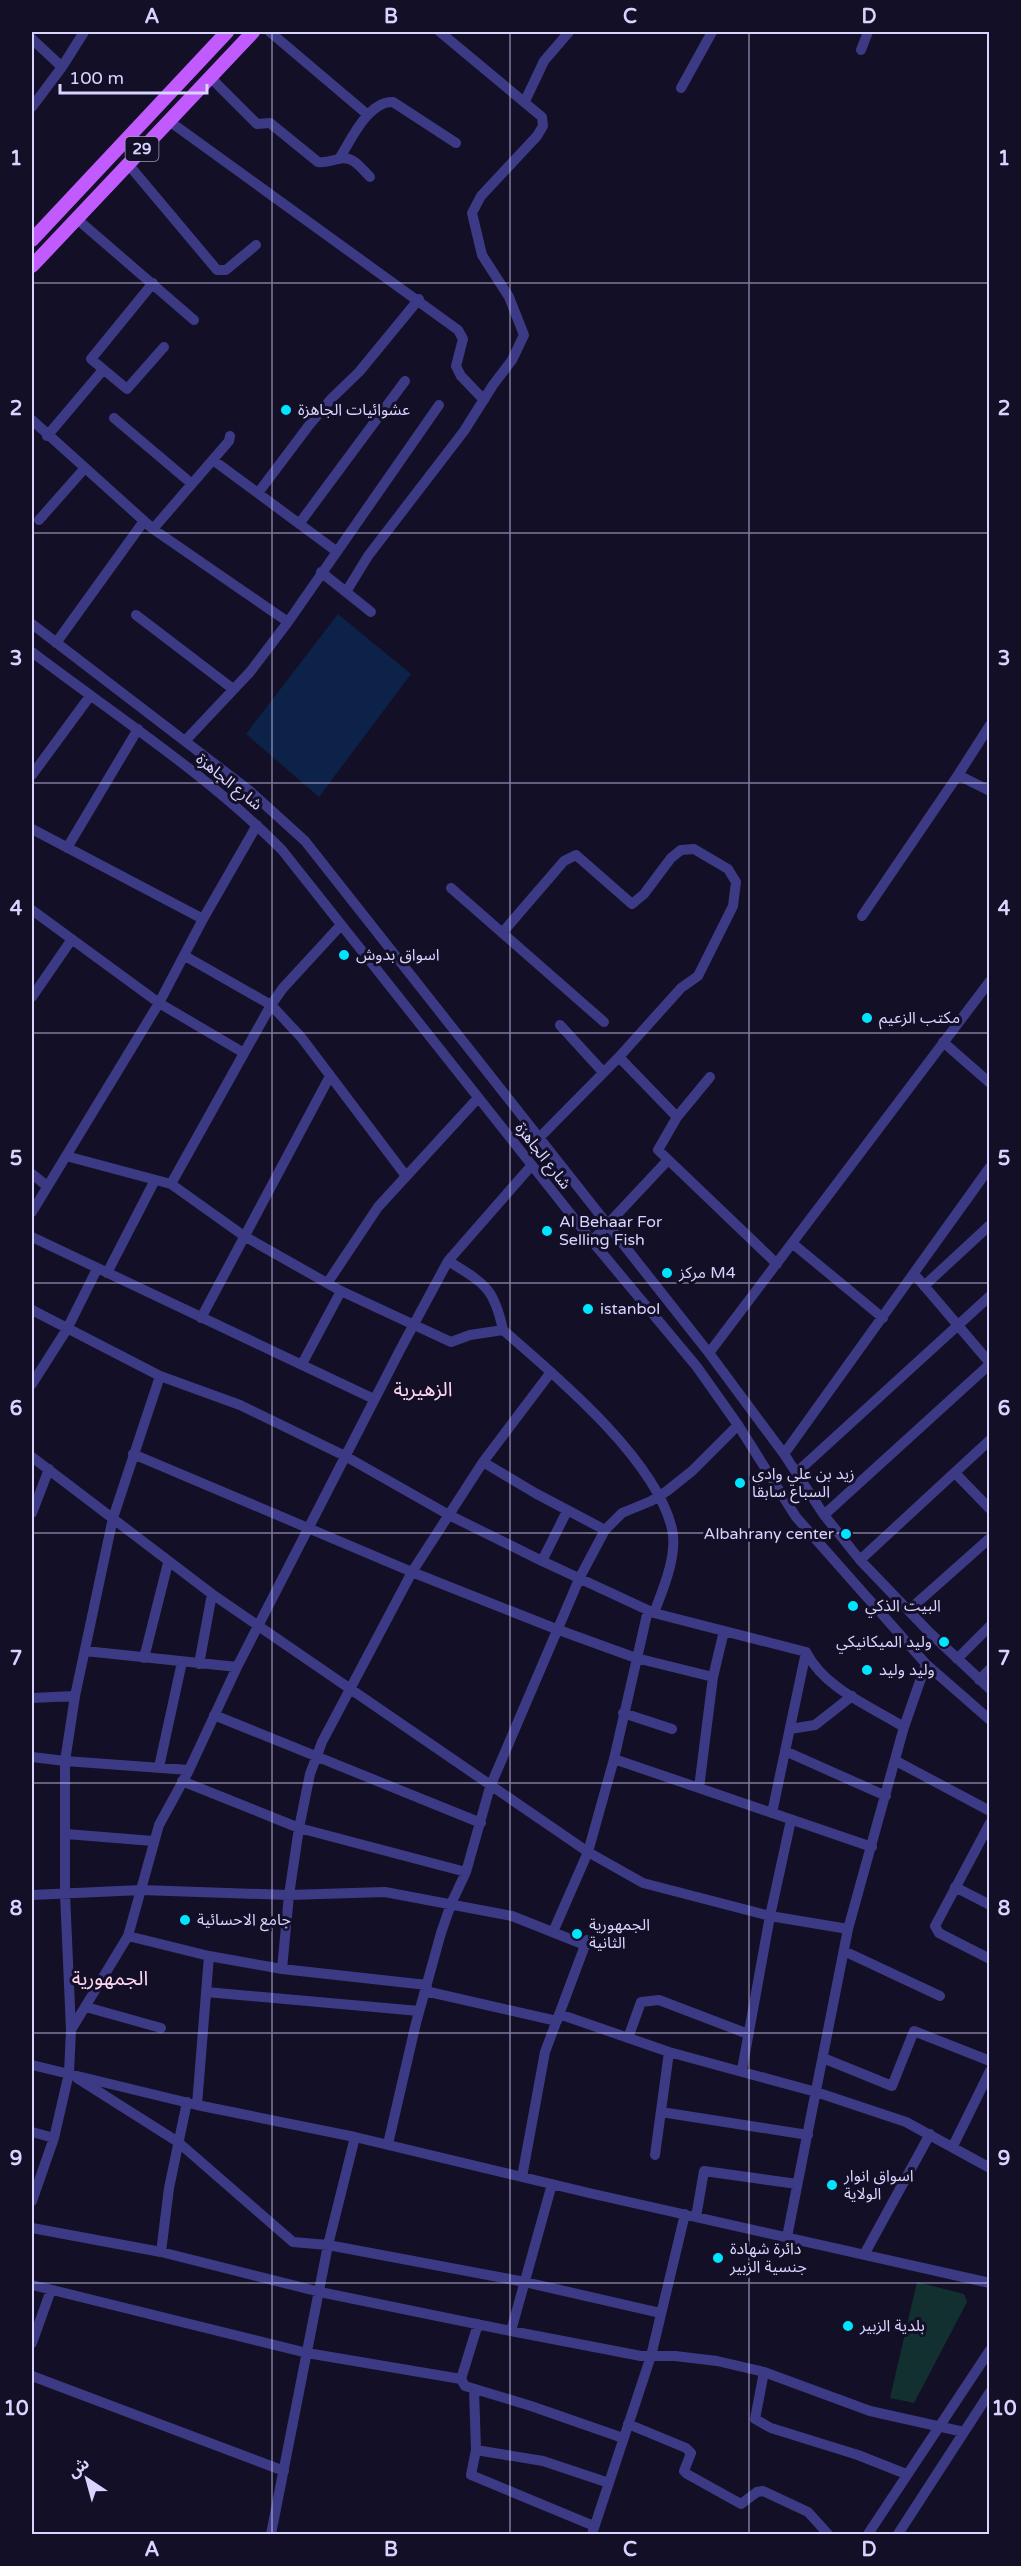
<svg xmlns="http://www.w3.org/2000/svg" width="1021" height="2566" font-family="'Varela Round','Noto Sans Arabic',sans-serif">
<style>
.green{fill:#12302f}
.water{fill:#0c2248}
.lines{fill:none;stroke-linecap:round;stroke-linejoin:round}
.minor{stroke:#3d3a85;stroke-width:10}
.major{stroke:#c25bff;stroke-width:14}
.grid{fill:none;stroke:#d9d4ff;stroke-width:1.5;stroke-opacity:0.55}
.poi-dot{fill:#00e5ff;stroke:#130f26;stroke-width:2}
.labels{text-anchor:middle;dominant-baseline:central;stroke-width:6;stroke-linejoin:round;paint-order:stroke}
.shield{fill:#130f26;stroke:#9e99be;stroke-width:1.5}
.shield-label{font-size:15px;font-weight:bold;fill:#d9d4ff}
.poi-label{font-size:16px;fill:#d9d4ff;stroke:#130f26;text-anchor:start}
.street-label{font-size:16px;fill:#d9d4ff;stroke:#130f26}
.quarter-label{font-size:20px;fill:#ffd6f0;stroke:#130f26}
.neatline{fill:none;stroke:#d9d4ff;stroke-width:2}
.grid-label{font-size:20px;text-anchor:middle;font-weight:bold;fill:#d9d4ff}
</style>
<rect width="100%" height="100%" fill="#130f26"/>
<path class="green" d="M 917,2282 L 964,2294 L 967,2302 L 914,2403 L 890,2398 Z"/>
<path class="water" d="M 338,614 L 411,674 L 319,797 L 246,734 Z"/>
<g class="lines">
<path class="minor" d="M 270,32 L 368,115
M 32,39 L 62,67
M 861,50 L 868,32
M 210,77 L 257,124 L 270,123 L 318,162 C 326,163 330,161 338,159 C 353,155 360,167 370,177
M 681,88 L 712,32
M 525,101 L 544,61 L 569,32
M 32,107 L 62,67 L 84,32
M 169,121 L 458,330 L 463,339 L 456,366 L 461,376 L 484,400
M 339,159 C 351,140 368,101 393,102 L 456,143
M 128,164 L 217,270 L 226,270 L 256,245
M 77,219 L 194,320
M 153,283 L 91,359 L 127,389 L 164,347
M 114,418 L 192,484
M 32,420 L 153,529 L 288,622
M 47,436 L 102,371
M 213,460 L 336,551
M 258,493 L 310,424 L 332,398 L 359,372 L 419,299
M 39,520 L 84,469
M 299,524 L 405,381
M 153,529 L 229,441 L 230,436
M 321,572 L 371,612
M 346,592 L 368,556 L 464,431 L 493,385 L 512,360 L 524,335 L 509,297 L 482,255 L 472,213 L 481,196 L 537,136 L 543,126 L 542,117 L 440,32
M 136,615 L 233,689
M 32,624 L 250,791 L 305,841 L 709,1353 L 784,1454 L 824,1515 L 860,1560 L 930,1633 L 990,1689
M 56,643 L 144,521
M 32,652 C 116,716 207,774 282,850 L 592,1241 L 697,1367 L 738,1425 L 796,1517 L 926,1664 L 990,1720
M 990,725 L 958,775 L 990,791
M 185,741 L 250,672 L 288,622 L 439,405
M 32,775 L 90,696
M 32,829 L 203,919
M 67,848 L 138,729
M 451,888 L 604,1022
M 32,910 L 159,1003 L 244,1053
M 862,916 L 958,775
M 502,933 L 564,861 L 576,855 L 632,904 L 644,894 L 671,858 L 681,850 L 694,849 L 728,869 L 736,882 L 733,906 L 698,976 L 681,988 L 619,1057 L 538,1139
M 185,956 L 271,1005 L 301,1037 L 406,1176
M 32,997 L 72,939
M 560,1025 L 603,1072
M 943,1042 L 990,1083
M 619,1057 L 677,1117
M 710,1077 L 677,1117 L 658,1150 L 777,1264
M 66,1156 L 171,1184 L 244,1236 L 341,1291 L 451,1342 L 470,1335 L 503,1330 C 556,1376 656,1459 672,1529 C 678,1555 663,1589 654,1613
M 32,1174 L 47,1186
M 171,1184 L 271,1005 L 283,988 L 341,925
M 32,1212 L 159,1003 L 203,919 L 257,825
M 32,1237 L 374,1399
M 592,1241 L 668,1160
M 792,1243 L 883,1318
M 448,1261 C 484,1283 494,1287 503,1330
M 107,1273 L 155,1180
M 915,1275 L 990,1363
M 328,1282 L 378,1207 L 478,1098
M 924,1286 L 990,1225
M 32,1310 L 160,1376 L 240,1405 L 345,1456 L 449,1515 L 542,1561 L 654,1613 L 806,1652 C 825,1689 870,1706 904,1727
M 201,1318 L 330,1076
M 709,1353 L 990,981
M 302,1364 L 341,1291
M 32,1384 L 67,1329 L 97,1269
M 133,1454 L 412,1572 L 556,1629 L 636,1658 L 713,1677
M 784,1454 L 990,1167
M 32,1457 L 212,1594 L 588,1852 L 643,1883 L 770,1916 L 848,1929
M 483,1462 L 535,1493 L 605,1530
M 796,1473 L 990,1296
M 955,1473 L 990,1509
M 32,1513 L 49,1469
M 824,1515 L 990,1364
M 860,1560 L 990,1440
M 542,1561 L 567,1511
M 909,1610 L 990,1538
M 85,1651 L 237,1667
M 144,1658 L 168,1563
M 957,1659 L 990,1626
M 199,1664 L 212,1594
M 979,1680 L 990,1669
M 32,1698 L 75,1696
M 623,1713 L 672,1729
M 214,1715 L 481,1823
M 790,1729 L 815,1725 L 852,1696
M 785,1751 L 886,1796
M 32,1757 L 65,1761 L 189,1770
M 614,1759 L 872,1847
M 896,1761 L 990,1811
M 159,1767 L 182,1662
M 182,1781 L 299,1828 L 466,1872
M 699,1788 L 713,1677 L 724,1631
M 772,1813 L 806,1652
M 990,1823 L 935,1926 L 939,1933 L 990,1959
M 66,1834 L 153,1841
M 955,1887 L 990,1905
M 32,1895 L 141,1890 L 289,1895 L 385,1892 L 512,1916 L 585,1945
M 553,1932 L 588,1852 L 614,1759 L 648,1610
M 128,1936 L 209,1956 L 282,1969 L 427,1985
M 844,1951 L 940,1996
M 282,1969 L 289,1895 L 299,1828 L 310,1774 L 322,1742 L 412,1572 L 483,1462 L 551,1372
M 425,1991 L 557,2021
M 206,1992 L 419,2011
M 86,2007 L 161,2028
M 559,2014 L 669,2052 L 816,2092 L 906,2122 L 990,2168
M 71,2030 L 128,1936 L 159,1825 L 189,1770 L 237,1667 L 400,1350 L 448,1261 L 532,1165
M 628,2038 L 641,2002 L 659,2000 L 748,2034
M 823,2058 L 892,2086 L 914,2031 L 990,2061
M 32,2065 L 197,2105 L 355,2137 L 589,2193 L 990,2283
M 742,2070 L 770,1916 L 791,1820
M 77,2078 L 178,2142 L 293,2242 L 328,2245 L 525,2282 L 661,2313
M 197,2105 L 209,1956
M 661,2112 L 808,2135
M 32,2132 L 54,2138
M 388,2144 L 416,2023 L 441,1933 L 451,1904 L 466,1872 L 490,1787 L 580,1577 L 605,1530 L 622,1513 L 651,1501 L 667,1491 L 692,1471 L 738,1425
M 953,2146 L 990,2071
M 655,2155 L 669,2052
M 522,2177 L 545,2052 L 587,1940
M 32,2201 L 54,2138 L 69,2073 L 71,2030 L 65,1894 L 65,1761 L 75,1696 L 113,1518 L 160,1376
M 696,2217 L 704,2171 L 797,2184
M 32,2228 L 161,2252 L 320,2292 L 511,2331 L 641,2356 L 675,2356 L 717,2361 L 764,2372 L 870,2411 L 964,2432
M 787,2237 L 848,1929 L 904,1727 L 926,1664
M 161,2252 L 169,2188 L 187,2102
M 865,2253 L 930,2134
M 32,2285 L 307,2353 L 461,2379 L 465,2386 L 531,2406 L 623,2438
M 511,2331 L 552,2184
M 32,2343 L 51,2290
M 764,2372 L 755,2419 L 771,2428 L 858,2455 L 906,2474
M 32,2376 L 284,2471
M 461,2379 L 478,2324
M 474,2389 L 476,2450 L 471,2475 L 594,2526
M 628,2424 L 686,2448 L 691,2453 L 684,2471 L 687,2474 L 741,2504 L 757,2492 L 763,2491 L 808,2512 L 828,2534
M 476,2450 L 543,2461 L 609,2483
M 271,2534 L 328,2245 L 355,2137
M 592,2534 L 651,2356 L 685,2214
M 868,2534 L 990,2350
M 898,2534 L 990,2392"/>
<path class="major" d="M 32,240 L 227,32
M 32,266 L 253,32"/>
</g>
<path class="grid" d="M 272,32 L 272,2534M 510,32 L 510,2534M 749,32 L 749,2534M 32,283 L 990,283M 32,533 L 990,533M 32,783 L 990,783M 32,1033 L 990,1033M 32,1283 L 990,1283M 32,1533 L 990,1533M 32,1783 L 990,1783M 32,2033 L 990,2033M 32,2283 L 990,2283"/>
<g class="poi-dot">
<circle cx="286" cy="410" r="6"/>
<circle cx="344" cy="955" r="6"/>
<circle cx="867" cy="1018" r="6"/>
<circle cx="547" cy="1231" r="6"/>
<circle cx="667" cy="1273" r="6"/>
<circle cx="588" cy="1309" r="6"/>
<circle cx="740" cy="1483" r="6"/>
<circle cx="846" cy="1534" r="6"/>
<circle cx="853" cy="1606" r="6"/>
<circle cx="944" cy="1642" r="6"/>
<circle cx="867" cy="1670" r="6"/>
<circle cx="185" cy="1920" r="6"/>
<circle cx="577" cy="1934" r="6"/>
<circle cx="832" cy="2185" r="6"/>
<circle cx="718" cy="2258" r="6"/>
<circle cx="848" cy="2326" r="6"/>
</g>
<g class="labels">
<rect class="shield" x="125.5" y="137" width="33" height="24" rx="4.5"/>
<g class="shield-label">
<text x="142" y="149">29</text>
</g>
<g class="poi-label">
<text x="298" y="410">عشوائيات الجاهزة</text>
<text x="356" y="955">اسواق بدوش</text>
<text x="879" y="1018">مكتب الزعيم</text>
<text x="559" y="1222">Al Behaar For<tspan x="559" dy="18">Selling Fish</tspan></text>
<text x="679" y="1273">مركز M4</text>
<text x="600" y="1309">istanbol</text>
<text x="752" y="1474">زيد بن علي وادي<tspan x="752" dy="18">السباع سابقا</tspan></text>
<text x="834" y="1534" text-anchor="end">Albahrany center</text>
<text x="865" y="1606">البيت الذكي</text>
<text x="932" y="1642" text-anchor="end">وليد الميكانيكي</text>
<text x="879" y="1670">وليد وليد</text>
<text x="197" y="1920">جامع الاحسائية</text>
<text x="589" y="1925">الجمهورية<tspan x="589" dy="18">الثانية</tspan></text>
<text x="844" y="2176">اسواق انوار<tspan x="844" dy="18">الولاية</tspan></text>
<text x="730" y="2249">دائرة شهادة<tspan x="730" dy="18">جنسية الزبير</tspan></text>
<text x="860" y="2326">بلدية الزبير</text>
</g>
<g class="street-label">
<text transform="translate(229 782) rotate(39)">شارع الجاهزة</text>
<text transform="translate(543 1156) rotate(52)">شارع الجاهزة</text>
</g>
<g class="quarter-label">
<text x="423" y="1390">الزهيرية</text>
<text x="110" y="1979">الجمهورية</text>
</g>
</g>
<rect width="1021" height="2566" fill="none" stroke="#130f26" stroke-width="66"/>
<g transform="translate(87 2479) rotate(324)" stroke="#130f26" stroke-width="4.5" paint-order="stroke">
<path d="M0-4.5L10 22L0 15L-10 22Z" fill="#d9d4ff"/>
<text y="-9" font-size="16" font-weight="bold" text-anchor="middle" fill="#d9d4ff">ش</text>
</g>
<path d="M60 84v9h147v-9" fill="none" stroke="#d9d4ff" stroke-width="3"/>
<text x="69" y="84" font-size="18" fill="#d9d4ff" stroke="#130f26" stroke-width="4.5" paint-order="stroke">100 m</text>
<rect x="33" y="33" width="955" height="2500" class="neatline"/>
<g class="grid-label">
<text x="152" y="23">A</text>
<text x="391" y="23">B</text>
<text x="630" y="23">C</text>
<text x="869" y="23">D</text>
<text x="16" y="165">1</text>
<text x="1004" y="165">1</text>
<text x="16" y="415">2</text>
<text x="1004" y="415">2</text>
<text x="16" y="665">3</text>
<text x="1004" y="665">3</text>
<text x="16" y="915">4</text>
<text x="1004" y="915">4</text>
<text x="16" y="1165">5</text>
<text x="1004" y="1165">5</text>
<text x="16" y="1415">6</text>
<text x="1004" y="1415">6</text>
<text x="16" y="1665">7</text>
<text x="1004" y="1665">7</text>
<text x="16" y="1915">8</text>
<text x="1004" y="1915">8</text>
<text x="16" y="2165">9</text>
<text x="1004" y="2165">9</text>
<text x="16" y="2415">10</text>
<text x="1004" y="2415">10</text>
<text x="152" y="2556">A</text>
<text x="391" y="2556">B</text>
<text x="630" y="2556">C</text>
<text x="869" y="2556">D</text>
</g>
</svg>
